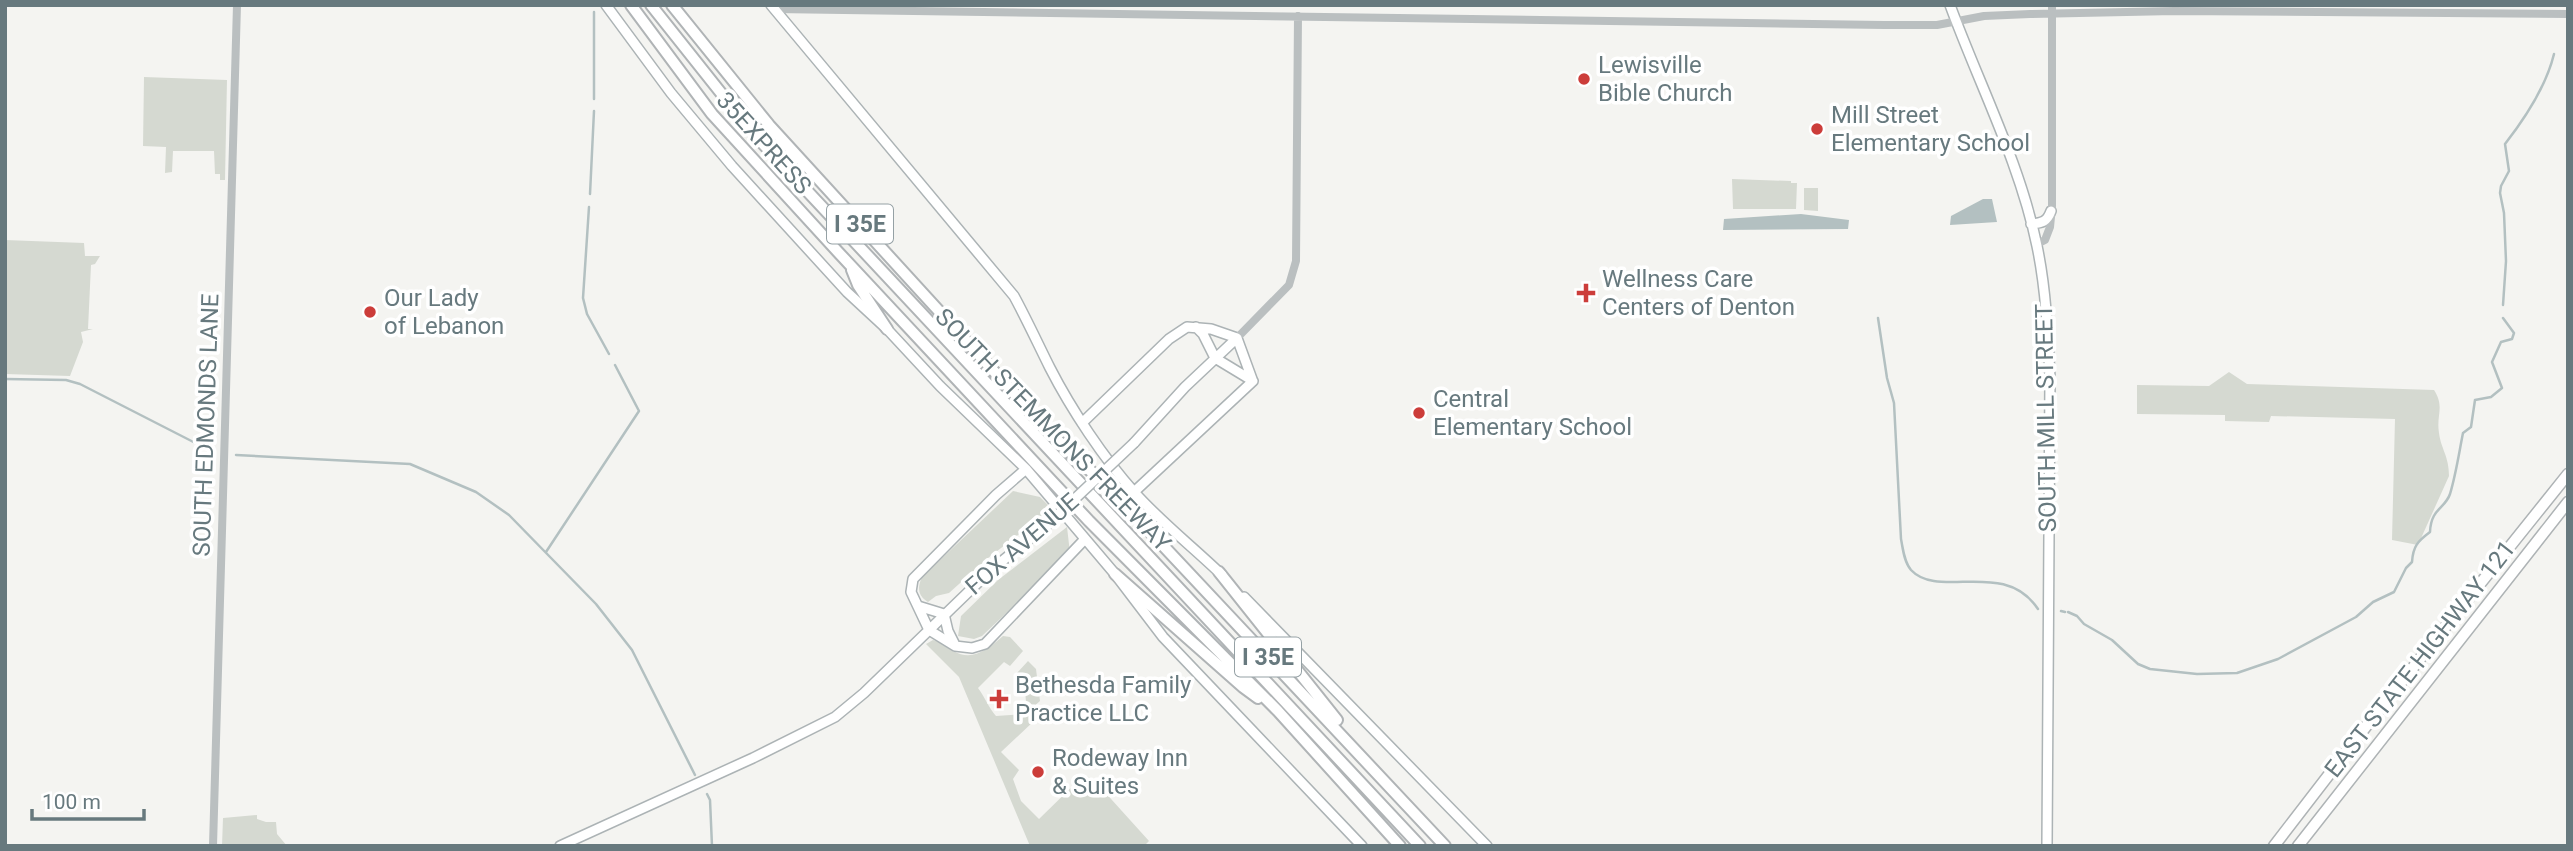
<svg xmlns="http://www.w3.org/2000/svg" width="2573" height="851" font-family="Roboto,sans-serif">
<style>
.green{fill:#d5d9d1}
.water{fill:#b3c0c1}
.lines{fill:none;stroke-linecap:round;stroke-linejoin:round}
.stream{stroke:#b3c0c1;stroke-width:2.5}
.secondary-casing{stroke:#acb3b5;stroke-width:12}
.primary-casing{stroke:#aeb3b5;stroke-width:13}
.motorway-casing{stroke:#b0b4b6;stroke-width:14}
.tertiary{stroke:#babfc0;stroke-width:8}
.secondary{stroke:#fff;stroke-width:9}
.primary{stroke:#fff;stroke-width:10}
.motorway{stroke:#fff;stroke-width:10}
.secondary-bridge-casing{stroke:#acb3b5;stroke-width:12;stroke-linecap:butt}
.secondary-bridge{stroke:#fff;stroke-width:9}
.poi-dot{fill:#cc3d3a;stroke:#fff;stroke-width:2.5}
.labels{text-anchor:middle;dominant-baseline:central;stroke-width:7;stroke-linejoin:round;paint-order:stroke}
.shield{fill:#fff;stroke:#95a1a5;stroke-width:2}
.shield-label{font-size:23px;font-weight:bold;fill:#67797e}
.poi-label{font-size:24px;fill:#67797e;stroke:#fff;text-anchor:start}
.street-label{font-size:24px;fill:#67797e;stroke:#fff}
</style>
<rect width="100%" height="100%" fill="#f4f4f1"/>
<path class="green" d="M 144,77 L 227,80 L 225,180 L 220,180 L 220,174 L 215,174 L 214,151 L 173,151 L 172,172 L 165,173 L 166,147 L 143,146 Z
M 1732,179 L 1791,181 L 1791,183 L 1797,183 L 1796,209 L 1733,209 Z
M 1804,188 L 1818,188 L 1818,211 L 1804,210 Z
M 5,240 L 84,243 L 85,256 L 100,256 L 95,264 L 91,265 L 88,329 L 93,329 L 81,332 L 83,342 L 70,376 L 5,374 Z
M 2229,372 L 2247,384 L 2434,390 C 2445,407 2436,415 2439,433 C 2441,449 2449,456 2449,476 L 2418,545 L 2392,540 L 2395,419 L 2271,416 L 2269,422 L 2225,421 L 2225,415 L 2137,414 L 2137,385 L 2209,386 Z
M 1013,491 L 1040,497 L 1052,509 L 988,558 L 949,593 L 936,596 L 928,602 C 918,596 917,588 922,577 Z
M 1067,527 L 1070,553 L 982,636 L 974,639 L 958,636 L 961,616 L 998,580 Z
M 1003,636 L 1010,637 L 1023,651 L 1010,666 L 1004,662 L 978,688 C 985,697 988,707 996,716 L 1027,714 L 1025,690 L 1017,673 L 1028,661 L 1036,669 L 1040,701 L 1032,708 L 1039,715 L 1039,722 L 1034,721 L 1001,752 L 1019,770 L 1013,779 L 1021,801 L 1039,819 L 1084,775 L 1093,779 L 1149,841 L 1144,846 L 1030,846 L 959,677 L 926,644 L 933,640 C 942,642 945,647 953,651 C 973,662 988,649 1003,636 Z
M 257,815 L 257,819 L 266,822 L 276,822 L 277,834 L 287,846 L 222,846 L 223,818 Z"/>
<path class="water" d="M 1983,199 L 1992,199 L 1997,222 L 1950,225 L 1951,216 Z
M 1801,214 L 1849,220 L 1848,229 L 1723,230 L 1724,219 Z"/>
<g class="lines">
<path class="stream" d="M 594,12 L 594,99
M 590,194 L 594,111
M 589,207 L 583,298 L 587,314 L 609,354
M 2503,305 L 2506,261 L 2504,213 L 2500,193 L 2501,186 L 2509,171 L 2505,144 C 2526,117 2546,87 2554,54
M 1878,318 L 1887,378 L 1894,403 L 1901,539 C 1903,549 1904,562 1911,570 C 1939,600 2004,558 2038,609
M 5,379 L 66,380 L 80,384 L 211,451
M 236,455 L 410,464 L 476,492 L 509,515 L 596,604 L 632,650 L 695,775
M 546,552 L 639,411 L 615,365
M 2061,611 L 2065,612
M 2068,612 L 2077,616 L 2084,624 L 2112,640 L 2138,664 L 2150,669 L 2197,674 L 2237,673 L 2278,659 L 2356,617 L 2373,602 L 2394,592 L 2406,568 L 2412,562 C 2413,546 2418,541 2430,532 C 2431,508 2445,509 2450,494 C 2456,474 2459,453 2463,433 L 2471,427 L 2475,400 L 2491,397 L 2502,388 L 2492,362 L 2501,342 L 2512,339 L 2514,333 L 2503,318
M 707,794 L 710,800 L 712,846"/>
<g class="secondary-casing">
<path id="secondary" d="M 606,5 L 671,93 L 732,166 L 847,292 L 887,329 L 940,386 L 1026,469 L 1115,574 L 1163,637 L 1362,846
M 771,5 L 1014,296 C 1027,320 1038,344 1050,368 C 1071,409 1104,459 1135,493 C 1162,523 1193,547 1222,575
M 1950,5 C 1979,84 2020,163 2037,246 C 2046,289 2048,334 2050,378 L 2047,846
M 2031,224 C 2042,223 2047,222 2051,211
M 1196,327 L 1203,334 L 1215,358 L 1253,381
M 1237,338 L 1252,379
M 1082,423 L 1169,339 L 1187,327 L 1211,329 L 1237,338
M 1134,443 L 1185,387 L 1237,338
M 1026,469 L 996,495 L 913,579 L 911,592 L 929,630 L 955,646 L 972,648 L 985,644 L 1085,539
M 1134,492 L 1253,381
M 1244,597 L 1487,846
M 918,606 L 944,614
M 944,614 L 948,631 L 955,645
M 560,846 L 753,758 L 835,717 L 864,693 L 991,570 L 1047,525"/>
</g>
<g class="primary-casing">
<path id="primary" d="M 2274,846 L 2371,720 L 2568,474
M 2298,846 L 2568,502"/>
</g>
<g class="motorway-casing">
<path id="motorway" d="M 631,5 L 712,114 L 838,252 L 1089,521 L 1278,711 L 1400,846
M 651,5 L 752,132 L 1420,846
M 672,5 L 769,125 L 1054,437 L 1109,488 L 1445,846
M 852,270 L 858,285 L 887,329
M 1219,572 L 1337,720
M 1115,574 L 1243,687 L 1258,698"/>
</g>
<path class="tertiary" d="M 774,9 L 1884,25 L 1937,25 L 1984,16 L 2030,14 L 2174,11 L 2568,14
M 2037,244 L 2045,240 L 2050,227 L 2052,206 L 2052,5
M 1237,338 L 1289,285 L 1296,261 L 1298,16
M 213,846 L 237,5"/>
<use href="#secondary" class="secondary"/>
<use href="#primary" class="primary"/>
<use href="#motorway" class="motorway"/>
<g class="secondary-bridge-casing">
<path id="secondary-bridge" d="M 1047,525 L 1134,443"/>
</g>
<use href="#secondary-bridge" class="secondary-bridge"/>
</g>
<g class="poi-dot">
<circle cx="1584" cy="79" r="7"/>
<circle cx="1817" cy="129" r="7"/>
<path d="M1582.5 282.5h7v7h7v7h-7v7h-7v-7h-7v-7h7z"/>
<circle cx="370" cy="312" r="7"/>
<circle cx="1419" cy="413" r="7"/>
<path d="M995.5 688.5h7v7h7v7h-7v7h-7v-7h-7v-7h7z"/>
<circle cx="1038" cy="772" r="7"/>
</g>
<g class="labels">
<g class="shield">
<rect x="827" y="204.5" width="66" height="39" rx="5"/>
<rect x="1235" y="637.5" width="66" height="39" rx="5"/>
</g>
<g class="shield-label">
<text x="860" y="224">I 35E</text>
<text x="1268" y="657">I 35E</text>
</g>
<g class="poi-label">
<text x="1598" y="65">Lewisville<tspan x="1598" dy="28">Bible Church</tspan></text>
<text x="1831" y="115">Mill Street<tspan x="1831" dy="28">Elementary School</tspan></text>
<text x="1602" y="279">Wellness Care<tspan x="1602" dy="28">Centers of Denton</tspan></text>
<text x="384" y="298">Our Lady<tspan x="384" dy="28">of Lebanon</tspan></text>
<text x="1433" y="399">Central<tspan x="1433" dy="28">Elementary School</tspan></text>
<text x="1015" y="685">Bethesda Family<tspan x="1015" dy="28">Practice LLC</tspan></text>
<text x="1052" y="758">Rodeway Inn<tspan x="1052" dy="28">&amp; Suites</tspan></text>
</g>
<g class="street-label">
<text transform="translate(764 143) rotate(48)">35EXPRESS</text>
<text transform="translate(2046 418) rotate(-91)">SOUTH MILL STREET</text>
<text transform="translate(206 425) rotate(-88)">SOUTH EDMONDS LANE</text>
<text transform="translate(1053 430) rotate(46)">SOUTH STEMMONS FREEWAY</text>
<text transform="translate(1022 544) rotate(-41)">FOX AVENUE</text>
<text transform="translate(2420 659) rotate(-52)">EAST STATE HIGHWAY 121</text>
</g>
</g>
<rect width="2573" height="851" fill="none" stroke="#67797e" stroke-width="14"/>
<path d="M32 809v10h112v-10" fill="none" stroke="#67797e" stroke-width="3.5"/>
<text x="42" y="809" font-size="21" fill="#67797e" stroke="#ffffff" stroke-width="5" paint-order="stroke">100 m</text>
</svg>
